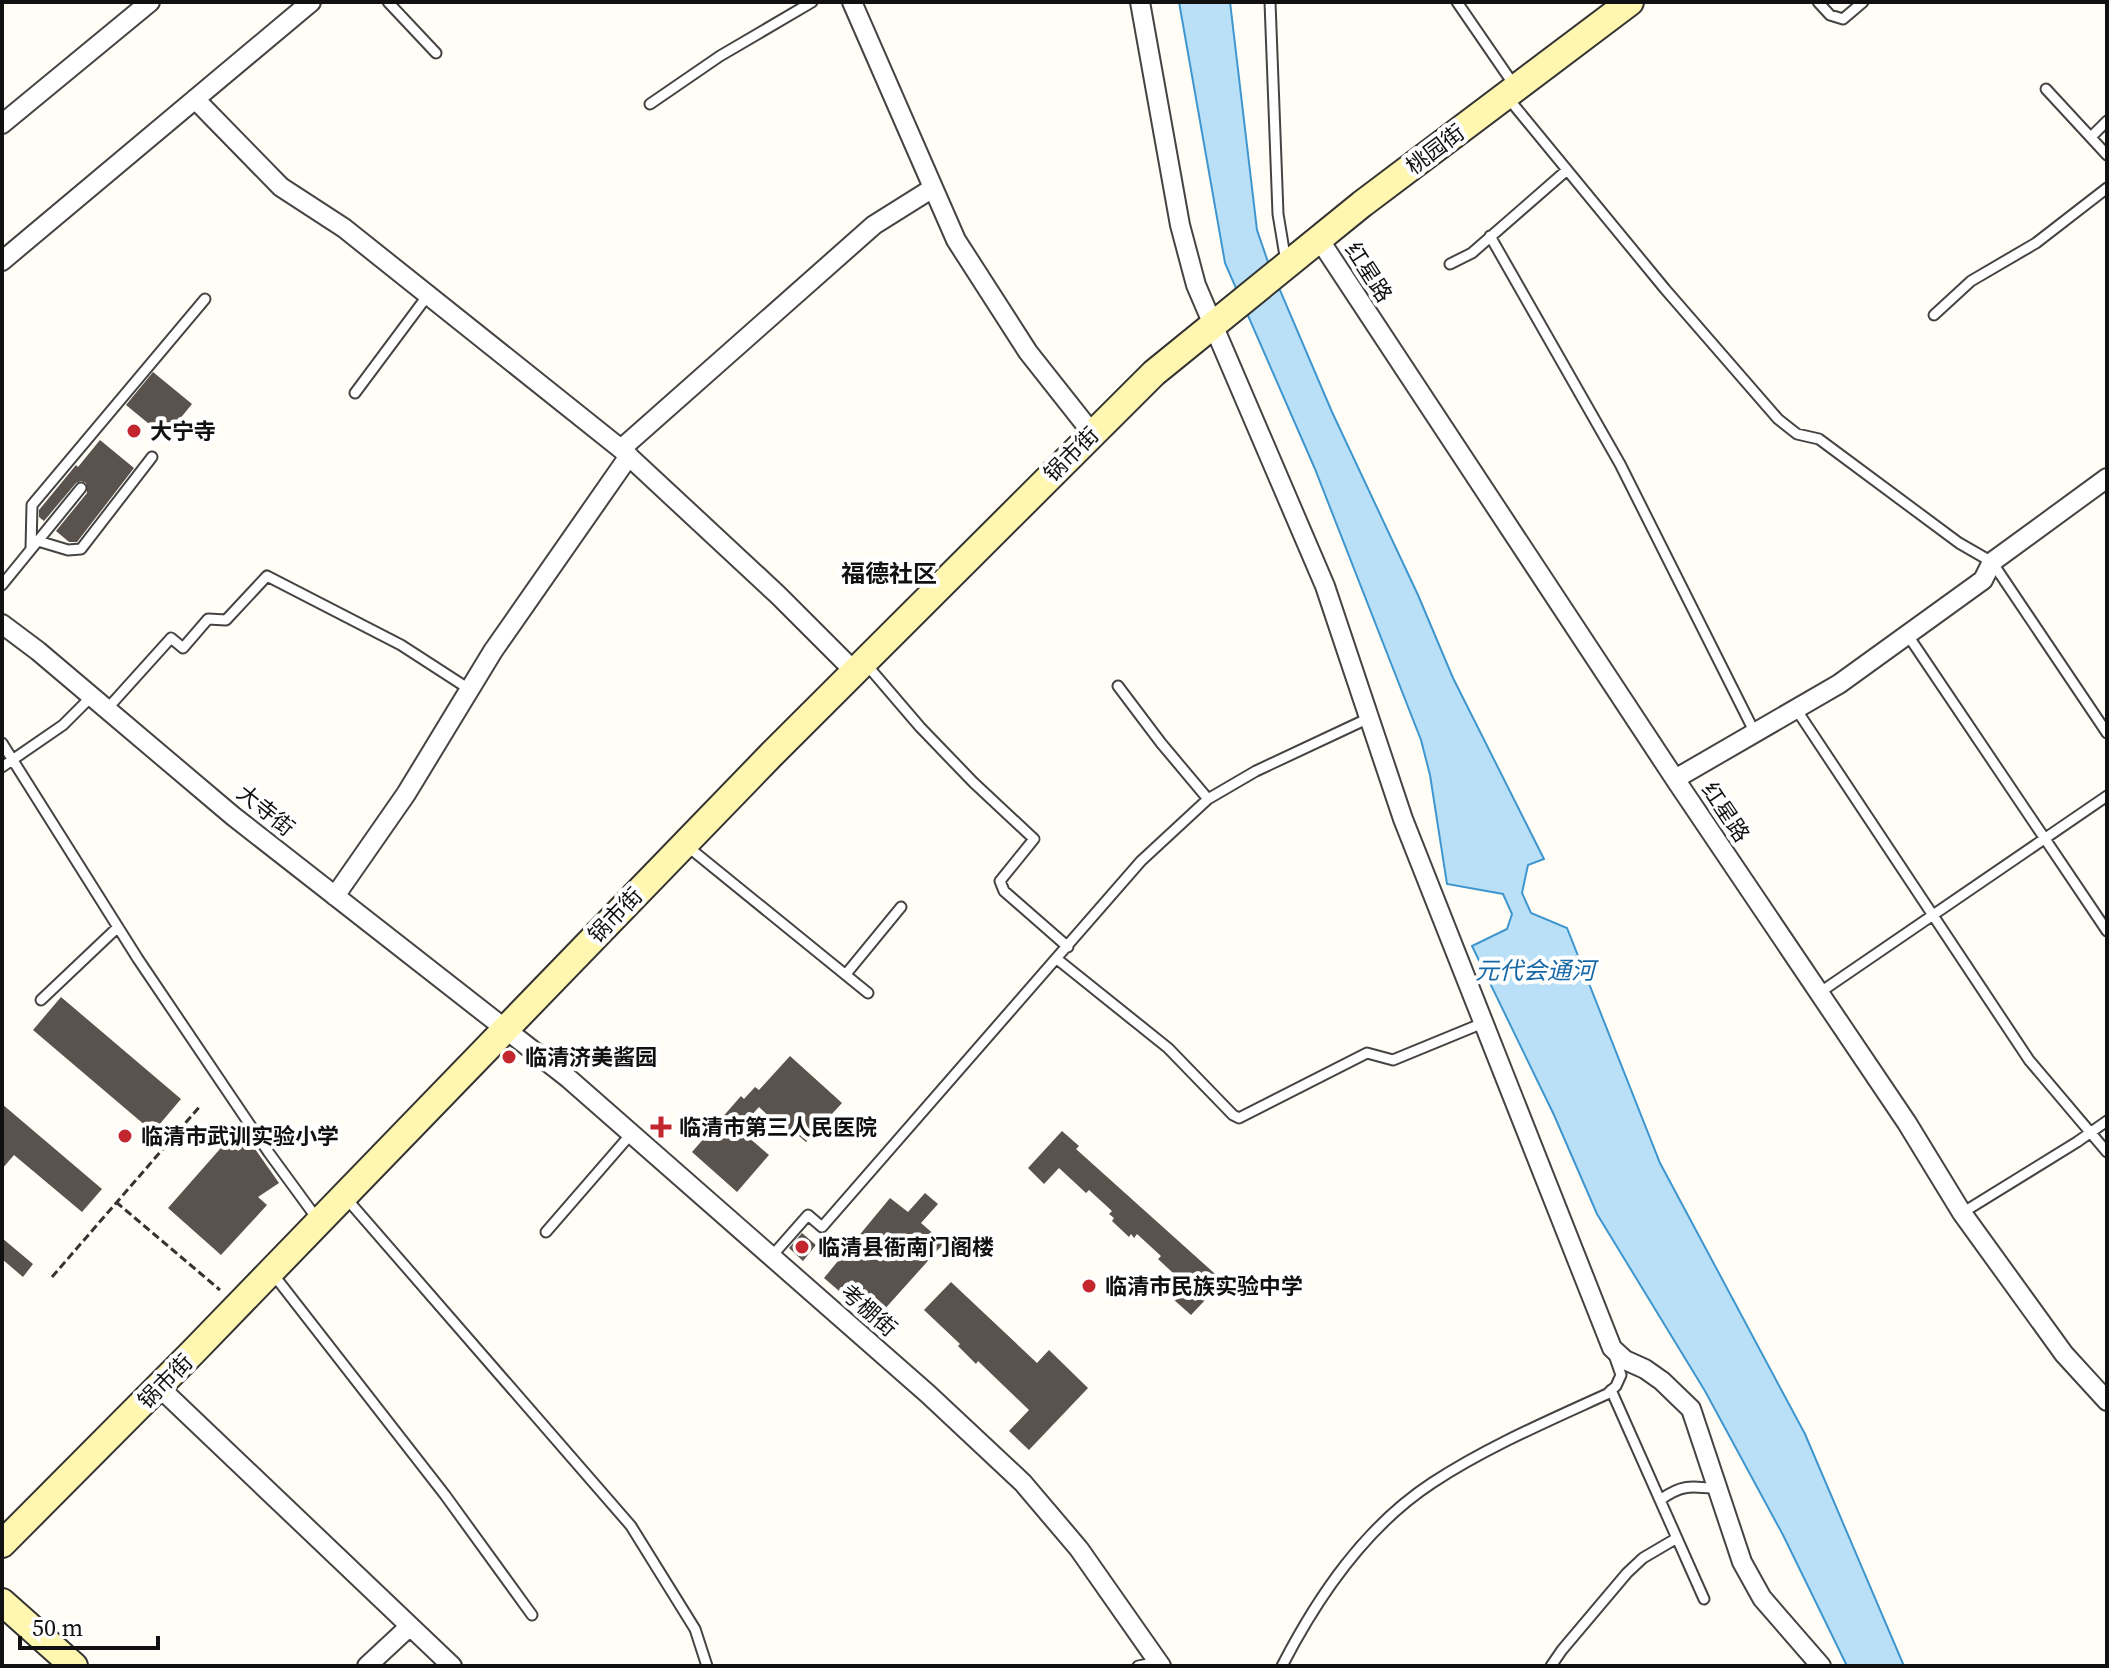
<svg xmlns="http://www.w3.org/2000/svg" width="2109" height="1668" font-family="'Source Serif 4','Noto Sans SC',serif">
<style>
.water{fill:#b9e0f7;stroke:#3f96cf;stroke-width:2}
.building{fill:#5a524d}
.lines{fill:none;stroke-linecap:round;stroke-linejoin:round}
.lane-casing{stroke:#444;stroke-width:13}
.street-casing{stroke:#444;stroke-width:22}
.secondary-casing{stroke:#333;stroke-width:30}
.path{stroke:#333;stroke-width:3;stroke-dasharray:8 4;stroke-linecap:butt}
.lane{stroke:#fff;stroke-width:9}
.street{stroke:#fff;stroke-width:18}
.secondary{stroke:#fff6b0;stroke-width:26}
.poi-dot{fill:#c4262e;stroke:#fff;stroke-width:3}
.labels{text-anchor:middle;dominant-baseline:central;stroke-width:8;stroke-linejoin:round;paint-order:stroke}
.street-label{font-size:22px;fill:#111;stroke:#fff}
.poi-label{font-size:22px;font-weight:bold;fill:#111;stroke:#fff;text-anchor:start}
.neighbourhood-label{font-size:24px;font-weight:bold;fill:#111;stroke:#fff}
.water-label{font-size:24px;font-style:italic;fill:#1768a6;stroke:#fff}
</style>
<rect width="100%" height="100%" fill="#fffdf5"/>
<path class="water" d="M 1179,2 L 1230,2 L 1257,230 L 1268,262 L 1332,412 L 1418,595 L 1453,678 L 1544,859 L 1528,865 L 1522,893 L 1531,913 L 1567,928 L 1660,1163 L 1805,1434 L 1904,1666 L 1847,1666 L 1783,1535 L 1705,1391 L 1597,1214 L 1554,1115 L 1472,946 L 1507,929 L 1512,914 L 1503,894 L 1447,884 L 1430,775 L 1421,740 L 1315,469 L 1225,263 Z"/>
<path class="building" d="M 153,372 L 192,404 L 165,437 L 126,405 Z
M 100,440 L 134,468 L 77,542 L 69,542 L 56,531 L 87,493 L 86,483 L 81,481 L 76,483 L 44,521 L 39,517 L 39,510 L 76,465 L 78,467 Z
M 61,997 L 181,1099 L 153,1132 L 33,1030 Z
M 790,1056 L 842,1103 L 806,1142 L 792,1130 L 788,1134 L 759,1107 L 739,1129 L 769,1155 L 737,1192 L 692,1152 L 741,1096 L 744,1099 L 755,1087 L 759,1090 Z
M 2,1104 L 102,1189 L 82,1212 L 14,1155 L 2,1169 Z
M 239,1126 L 279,1183 L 258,1197 L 267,1205 L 221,1255 L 168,1208 L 227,1141 L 224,1136 Z
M 1062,1131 L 1079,1146 L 1076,1149 L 1223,1281 L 1191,1315 L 1173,1299 L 1186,1285 L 1158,1259 L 1161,1256 L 1137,1234 L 1134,1238 L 1131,1234 L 1129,1237 L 1112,1221 L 1114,1218 L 1109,1214 L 1112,1211 L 1089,1190 L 1086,1193 L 1059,1168 L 1044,1184 L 1028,1168 Z
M 925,1193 L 938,1204 L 921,1223 L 944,1243 L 874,1321 L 824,1278 L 890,1198 L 908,1212 Z
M 802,1233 L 816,1245 L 803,1261 L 789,1248 Z
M 2,1238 L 33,1264 L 23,1277 L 2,1259 Z
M 951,1282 L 1037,1363 L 1049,1350 L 1088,1388 L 1029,1450 L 1009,1431 L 1029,1410 L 978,1361 L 976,1364 L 958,1346 L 960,1344 L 924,1310 Z"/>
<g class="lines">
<g class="lane-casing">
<path id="lane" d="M 388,2 L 436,53
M 1270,2 L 1278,214 L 1286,262
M 1457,2 L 1514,85
M 1818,2 L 1830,15 L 1843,19 L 1863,2
M 2046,89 L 2107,155
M 1508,98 L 1665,289 L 1778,419 L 1797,434 L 1819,439 L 1959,543 L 1992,562 L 2107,733
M 650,104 L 720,56 L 812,2
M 2091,137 L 2107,121
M 1490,236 L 1620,464 L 1755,733
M 1450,264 L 1472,253 L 1567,170
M 1934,315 L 1971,281 L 2036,243 L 2107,188
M 355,393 L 428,295
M 38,541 L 68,550 L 81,549 L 152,457
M 31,549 L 32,505 L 205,299
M 2,585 L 81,488
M 1907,634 L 2107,931
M 866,664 L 920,727 L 973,782 L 1034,839 L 1000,881 L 1004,891 L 1068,947
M 1118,686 L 1161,743 L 1208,799
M 107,709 L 171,638 L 183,648 L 208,619 L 226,620 L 267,576 L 401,645 L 469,689
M 1796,709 L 2029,1060 L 2107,1152
M 2,743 L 138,959 L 269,1153 L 318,1220
M 2,767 L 63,725 L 92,696
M 687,846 L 868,993
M 1057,959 L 1168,1048 L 1233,1115 L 1239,1118 L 1367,1053 L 1393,1060 L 1483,1023
M 846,974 L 901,907
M 1819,993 L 2107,796
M 41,1000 L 118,927
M 346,1198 L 631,1526 L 695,1629 L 707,1666
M 1962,1213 L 2077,1142 L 2107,1121
M 546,1232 L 631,1134
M 771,1257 L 808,1215 L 822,1227 L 1141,861 L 1208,799 L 1256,771 L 1369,718
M 273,1274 L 445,1495 L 532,1615
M 1611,1390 L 1704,1599
M 1660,1500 C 1682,1484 1692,1486 1717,1489
M 1138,1666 L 1158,1662
M 1282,1666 C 1318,1596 1365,1527 1432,1483 C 1487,1447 1548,1421 1607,1394 L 1616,1386 L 1621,1375 L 1614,1355
M 1551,1666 L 1562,1650 L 1627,1573 L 1643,1558 L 1677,1538"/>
</g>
<g class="street-casing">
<path id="street" d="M 852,2 L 956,240 L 1028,352 L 1092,433
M 1140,2 L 1180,225 L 1196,285 L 1325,586 L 1403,819 L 1612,1348 L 1625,1360 L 1645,1369 L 1662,1381 L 1691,1409 L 1742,1562 L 1762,1598 L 1821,1666
M 195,99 L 281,187 L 344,228 L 621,449 L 778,595 L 854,671
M 2,124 L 150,2
M 1319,239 L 1675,779 L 1907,1123 L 1962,1213 L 2064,1354 L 2107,1401
M 2,261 L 311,2
M 621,449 L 874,225 L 933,188
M 2,624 L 38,651 L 233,816 L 568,1078 L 928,1394 L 1023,1483 L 1079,1549 L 1161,1666
M 1675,779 L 1839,684 L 1983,580 L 1992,562 L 2107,478
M 335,896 L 406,794 L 493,651 L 629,456
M 159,1387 L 452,1666
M 367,1666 L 410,1626"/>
</g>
<g class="secondary-casing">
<path id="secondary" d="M 2,1544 L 193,1352 L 771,755 L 1154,373 L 1362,204 L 1630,2
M 2,1602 L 74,1666"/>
</g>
<path class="path" d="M 116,1202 L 220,1290
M 52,1277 L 201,1105"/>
<use href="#lane" class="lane"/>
<use href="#street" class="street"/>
<use href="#secondary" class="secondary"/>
</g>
<g class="poi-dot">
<circle cx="134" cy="431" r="8"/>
<circle cx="509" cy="1057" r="8"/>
<path d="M657 1115h8v8h8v8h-8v8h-8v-8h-8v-8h8z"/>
<circle cx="125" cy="1136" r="8"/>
<circle cx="802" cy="1247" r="8"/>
<circle cx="1089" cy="1286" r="8"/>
</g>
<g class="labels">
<g class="street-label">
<text transform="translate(1435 149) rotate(-37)">桃园街</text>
<text transform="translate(1369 272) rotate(57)">红星路</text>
<text transform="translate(1071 454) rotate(-45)">锅市街</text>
<text transform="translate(266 810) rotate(39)">大寺街</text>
<text transform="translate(1726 812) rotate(56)">红星路</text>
<text transform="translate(615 915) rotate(-46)">锅市街</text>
<text transform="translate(869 1310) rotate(41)">考棚街</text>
<text transform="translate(165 1381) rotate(-45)">锅市街</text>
</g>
<g class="poi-label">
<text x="150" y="431">大宁寺</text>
<text x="525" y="1057">临清济美酱园</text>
<text x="679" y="1127">临清市第三人民医院</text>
<text x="141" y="1136">临清市武训实验小学</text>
<text x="818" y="1247">临清县衙南门阁楼</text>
<text x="1105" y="1286">临清市民族实验中学</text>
</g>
<g class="neighbourhood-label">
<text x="889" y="573">福德社区</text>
</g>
<g class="water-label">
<text x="1535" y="970">元代会通河</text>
</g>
</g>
<rect width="2109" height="1668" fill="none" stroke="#111111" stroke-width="8"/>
<path d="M20 1636v12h138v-12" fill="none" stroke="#111111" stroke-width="4"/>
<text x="32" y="1636" font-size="24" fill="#111111" stroke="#ffffff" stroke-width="6" paint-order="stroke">50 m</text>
</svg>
